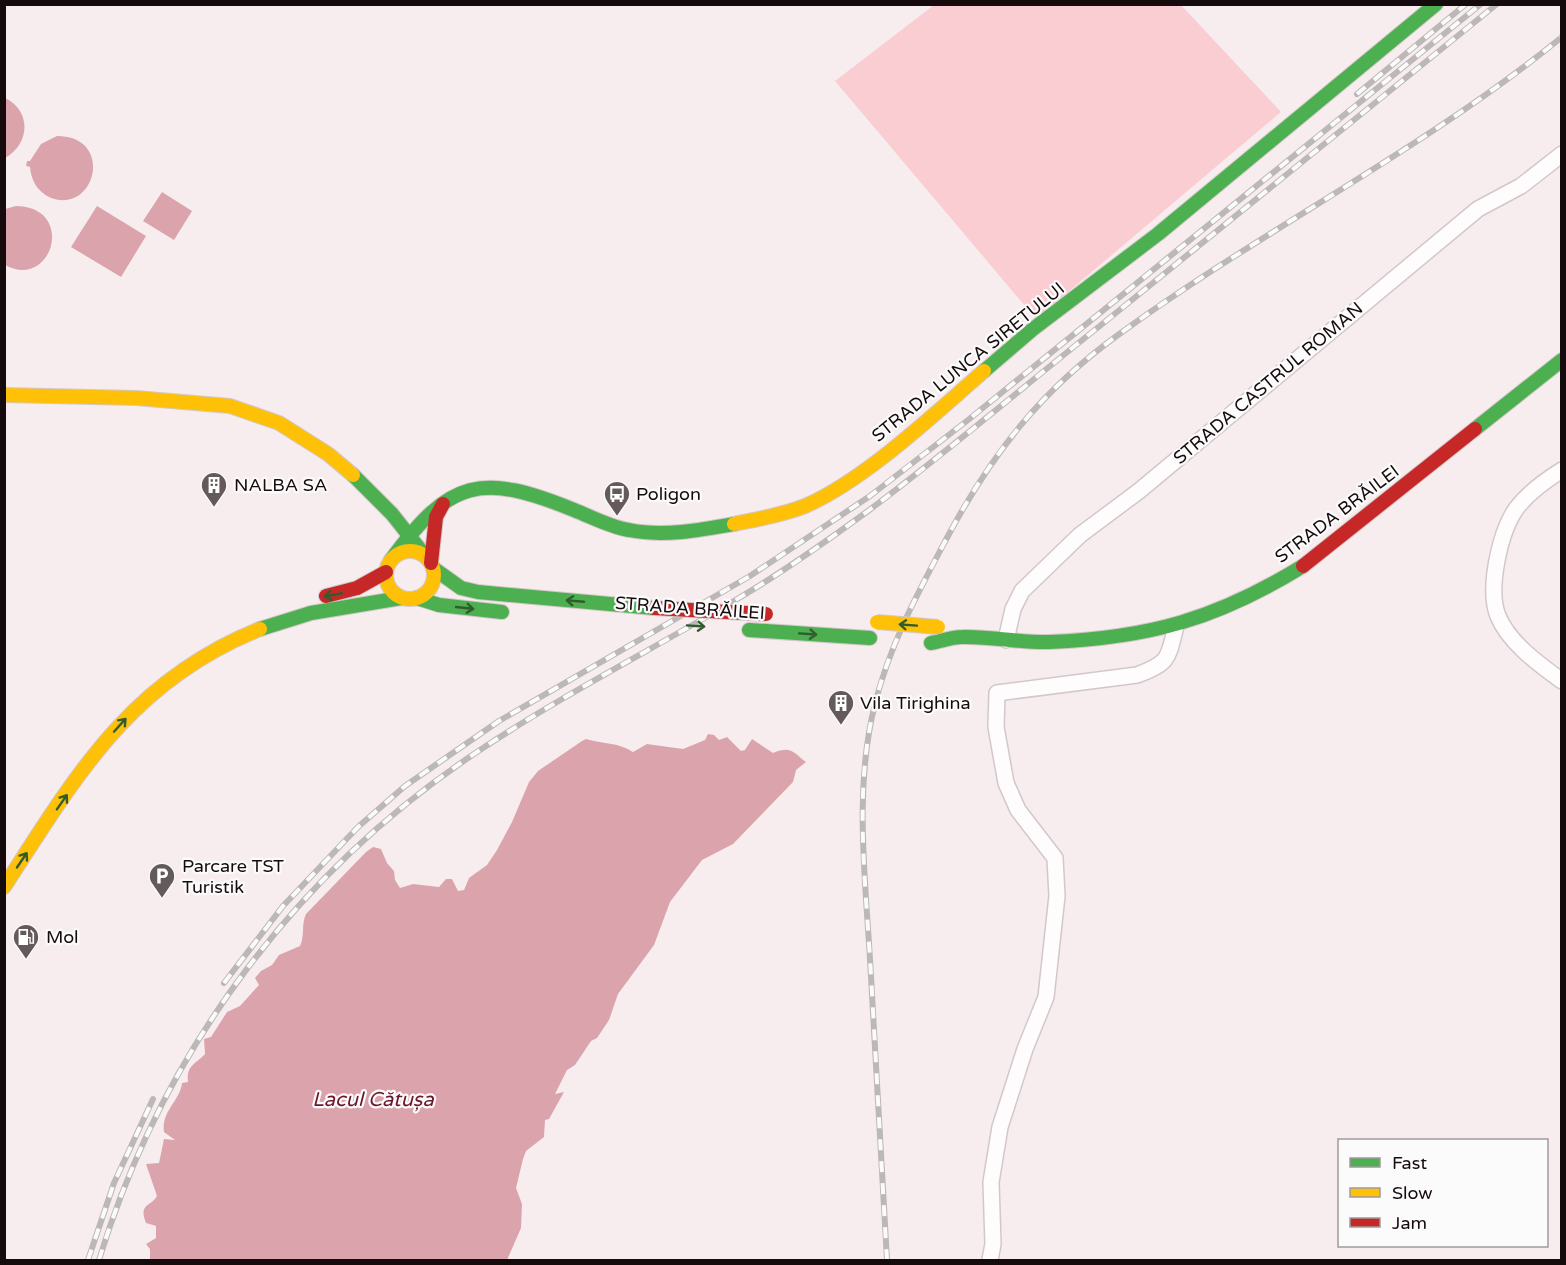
<svg xmlns="http://www.w3.org/2000/svg" width="1566" height="1265" font-family="'Varela Round',sans-serif">
<style>
.green{fill:#f9cdd2}
.water{fill:#dba4ac}
.lines{fill:none;stroke-linecap:round;stroke-linejoin:round}
.street-casing{stroke:#d3c8c9;stroke-width:18}
.fast-casing{stroke:#d3c8c9;stroke-width:16}
.slow-casing{stroke:#d3c8c9;stroke-width:16}
.jam-casing{stroke:#d3c8c9;stroke-width:16}
.street{stroke:#fefcfc;stroke-width:15}
.fast{stroke:#4caf50;stroke-width:14}
.slow{stroke:#ffc107;stroke-width:14}
.jam{stroke:#c62828;stroke-width:14}
.rail-casing{stroke:#bcb8b8;stroke-width:6}
.rail{stroke:#fbfbfb;stroke-width:4;stroke-dasharray:11;stroke-linecap:butt}
.slow-bridge-casing{stroke:#d3c8c9;stroke-width:16;stroke-linecap:butt}
.jam-bridge-casing{stroke:#d3c8c9;stroke-width:16;stroke-linecap:butt}
.slow-bridge{stroke:#ffc107;stroke-width:14}
.jam-bridge{stroke:#c62828;stroke-width:14}
.oneway{stroke:#315d2e}
.labels{text-anchor:middle;dominant-baseline:central;stroke-width:4.5;stroke-linejoin:round;paint-order:stroke}
.street-label{font-size:18px;fill:#160b0c;stroke:#fbfbfb}
.poi-label{font-size:18px;fill:#160b0c;stroke:#fbfbfb;text-anchor:start}
.water-label{font-size:20px;font-style:italic;fill:#6d152d;stroke:#fbfbfb}
</style>
<rect width="100%" height="100%" fill="#f8edee"/>
<path class="green" d="M 934,5 L 1181,5 L 1281,112 L 1036,319 L 835,81 Z"/>
<path class="water" d="M 5,98 C 32,111 30,144 5,158 Z
M 57,136 C 116,136 95,217 49,197 C 37,191 31,180 30,167 L 26,166 L 27,161 L 30,161 L 41,144 Z
M 162,192 L 192,211 L 174,240 L 143,221 Z
M 16,206 C 77,207 52,291 5,265 L 5,209 Z
M 97,206 L 146,236 L 121,277 L 71,247 Z
M 708,734 L 714,735 L 719,740 L 727,737 L 741,751 L 745,750 L 752,739 L 773,753 C 791,745 794,753 806,762 L 796,770 L 793,782 L 733,844 L 702,860 L 670,902 L 654,945 L 618,994 L 609,1020 L 597,1038 L 591,1041 L 575,1065 L 567,1070 L 555,1094 L 564,1092 L 549,1119 L 545,1120 L 544,1137 L 526,1151 L 523,1159 L 516,1188 L 522,1204 L 521,1228 L 507,1260 L 150,1260 L 150,1249 L 146,1244 L 156,1238 L 156,1226 L 146,1223 C 138,1203 151,1207 157,1196 L 146,1164 L 159,1163 L 164,1139 L 175,1140 L 164,1132 C 161,1111 180,1101 182,1083 L 188,1082 C 186,1065 196,1064 205,1054 L 204,1039 L 211,1037 L 227,1012 L 240,1006 L 259,985 L 255,978 L 261,971 L 272,965 L 279,955 L 300,946 C 305,935 301,925 306,914 L 366,852 L 373,847 L 381,849 L 387,863 L 394,871 L 395,880 L 400,888 L 413,884 L 439,887 L 446,879 L 452,879 L 458,891 L 464,890 L 469,878 L 487,865 L 497,850 L 512,822 L 529,782 L 538,771 L 582,741 L 586,739 C 602,744 618,742 633,752 L 647,744 L 683,749 L 705,740 Z"/>
<g class="lines">
<g class="street-casing">
<path id="street" d="M 1562,470 C 1546,480 1527,494 1516,509 C 1500,532 1487,589 1498,616 C 1509,643 1539,664 1562,681
M 1006,640 L 1013,609 L 1022,591 L 1080,535 L 1139,491 L 1478,209 L 1521,186 L 1562,154
M 990,1260 L 993,1244 L 991,1182 L 1000,1127 L 1025,1049 L 1046,997 L 1057,896 L 1055,858 L 1018,810 L 1006,783 L 996,727 L 997,693 L 1137,675 C 1170,663 1168,658 1176,626"/>
</g>
<g class="fast-casing">
<path id="fast" d="M 984,371 L 1033,329 L 1158,234 L 1436,4
M 1475,429 L 1562,360
M 353,475 L 392,514 L 426,557
M 391,560 C 450,479 481,472 574,510 C 592,517 610,527 629,530 C 663,537 701,530 734,524
M 433,568 L 461,588 L 478,592 L 654,608
M 417,598 L 439,605 L 502,612
M 260,629 L 311,613 L 401,598
M 749,630 L 870,638
M 931,643 C 941,641 952,637 962,637 C 991,636 1020,643 1049,642 C 1149,638 1217,619 1303,566"/>
</g>
<g class="slow-casing">
<path id="slow" d="M 4,395 L 136,398 L 230,406 L 279,423 L 328,454 L 353,475
M 734,524 C 758,519 783,515 805,506 C 865,480 934,414 984,371
M386 575a24 24 0 1 1 48 0a24 24 0 1 1-48 0Z
M 4,887 C 76,776 130,681 260,629"/>
</g>
<g class="jam-casing">
<path id="jam" d="M 431,563 L 436,517 L 443,504
M 1303,566 L 1475,429
M 326,596 L 357,588 L 386,572"/>
</g>
<use href="#street" class="street"/>
<use href="#fast" class="fast"/>
<use href="#slow" class="slow"/>
<use href="#jam" class="jam"/>
<g class="rail-casing">
<path id="rail" d="M 1357,94 L 1466,4
M 224,983 L 283,906 L 358,827 L 405,786 L 499,721 L 750,576 L 870,496 L 968,420 L 1481,4
M 88,1260 L 114,1183 L 153,1099
M 99,1260 C 163,1050 298,869 483,748 C 563,695 649,651 732,602 C 779,575 824,543 868,511 C 947,452 1023,387 1101,325 C 1233,218 1365,111 1497,4
M 887,1260 C 881,1160 876,1059 870,959 C 865,875 854,786 875,704 C 890,643 920,589 949,534 C 993,452 1042,390 1118,335 C 1262,230 1423,150 1562,37"/>
</g>
<use href="#rail" class="rail"/>
<g class="slow-bridge-casing">
<path id="slow-bridge" d="M 877,622 L 938,627"/>
</g>
<g class="jam-bridge-casing">
<path id="jam-bridge" d="M 654,608 L 766,614"/>
</g>
<use href="#slow-bridge" class="slow-bridge"/>
<use href="#jam-bridge" class="jam-bridge"/>
</g>
<defs><path id="oneway-shaft" d="M-6 0H5M1.5-3L5.5 0L1.5 3" fill="none" stroke-width="1.6" stroke-linecap="round" stroke-linejoin="round" transform="scale(1.5)"/></defs>
<g class="oneway">
<use href="#oneway-shaft" transform="translate(333 595) rotate(169)"/>
<use href="#oneway-shaft" transform="translate(575 601) rotate(-175)"/>
<use href="#oneway-shaft" transform="translate(465 608) rotate(6)"/>
<use href="#oneway-shaft" transform="translate(908 625) rotate(-176)"/>
<use href="#oneway-shaft" transform="translate(696 626) rotate(4)"/>
<use href="#oneway-shaft" transform="translate(808 634) rotate(4)"/>
<use href="#oneway-shaft" transform="translate(120 725) rotate(-48)"/>
<use href="#oneway-shaft" transform="translate(62 802) rotate(-55)"/>
<use href="#oneway-shaft" transform="translate(22 860) rotate(-56)"/>
</g>
<defs>
<g id="building-pin" transform="scale(1.35)"><path d="M0 17L-7.5 6A9.5 9.5 0 1 1 7.5 6Z" fill="#655a5b" stroke="#fbfbfb"/><path d="M-4-6H4V6H1V3H-1V6H-4ZM-2.5-4.3h1.7v1.8h-1.7ZM.8-4.3h1.7v1.8H.8ZM-2.5-1h1.7V.8h-1.7ZM.8-1h1.7V.8H.8Z" fill="#fff"/></g>
<g id="bus-pin" transform="scale(1.35)"><path d="M0 17L-7.5 6A9.5 9.5 0 1 1 7.5 6Z" fill="#655a5b" stroke="#fbfbfb"/><path d="M-5-6H5V4H4V6H2V4H-2V6H-4V4H-5ZM-3.5-4V0h7V-4ZM-3.5 1.2v1.5H-2V1.2ZM2 1.2v1.5H3.5V1.2Z" fill="#fff"/></g>
<g id="parking-pin" transform="scale(1.35)"><path d="M0 17L-7.5 6A9.5 9.5 0 1 1 7.5 6Z" fill="#655a5b" stroke="#fbfbfb"/><path d="M-3.5-5.5H1a3.5 3.5 0 0 1 0 7H-1V5.5H-3.5ZM-1-3.4V-.6H.8a1.4 1.4 0 0 0 0-2.8Z" fill="#fff"/></g>
<g id="fuel-pin" transform="scale(1.35)"><path d="M0 17L-7.5 6A9.5 9.5 0 1 1 7.5 6Z" fill="#655a5b" stroke="#fbfbfb"/><path d="M-5.5-6h7V0h2V4h1.3V-2.5L3-4.5l.8-.8L6-3V5H2.5V1h-1V6h-7ZM-4.2-4.7v3.2H.2V-4.7Z" fill="#fff"/></g>
</defs>
<g fill-rule="evenodd">
<use href="#building-pin" x="214" y="485"/>
<use href="#bus-pin" x="617" y="494"/>
<use href="#building-pin" x="841" y="703"/>
<use href="#parking-pin" x="162" y="876"/>
<use href="#fuel-pin" x="26" y="937"/>
</g>
<g class="labels">
<g class="street-label">
<text transform="translate(968 362) rotate(-39)">STRADA LUNCA SIRETULUI</text>
<text transform="translate(1268 383) rotate(-40)">STRADA CASTRUL ROMAN</text>
<text transform="translate(1337 514) rotate(-37)">STRADA BRĂILEI</text>
<text transform="translate(690 608) rotate(4)">STRADA BRĂILEI</text>
</g>
<g class="poi-label">
<text x="234" y="485">NALBA SA</text>
<text x="636" y="494">Poligon</text>
<text x="860" y="703">Vila Tirighina</text>
<text x="182" y="866">Parcare TST<tspan x="182" dy="21">Turistik</tspan></text>
<text x="46" y="937">Mol</text>
</g>
<g class="water-label">
<text x="373" y="1100">Lacul Cătușa</text>
</g>
</g>
<rect width="1566" height="1265" fill="none" stroke="#160b0c" stroke-width="12"/>
<rect x="1338" y="1139" width="210" height="108" fill="#fbfbfb" stroke="#9f9b9b" stroke-width="1.5"/>
<rect x="1350" y="1158" width="30" height="9" fill="#4caf50" stroke="#9f9b9b" stroke-width="1.5"/>
<text x="1392" y="1169" font-size="18" fill="#160b0c">Fast</text>
<rect x="1350" y="1188" width="30" height="9" fill="#ffc107" stroke="#9f9b9b" stroke-width="1.5"/>
<text x="1392" y="1199" font-size="18" fill="#160b0c">Slow</text>
<rect x="1350" y="1218" width="30" height="9" fill="#c62828" stroke="#9f9b9b" stroke-width="1.5"/>
<text x="1392" y="1229" font-size="18" fill="#160b0c">Jam</text>
</svg>
